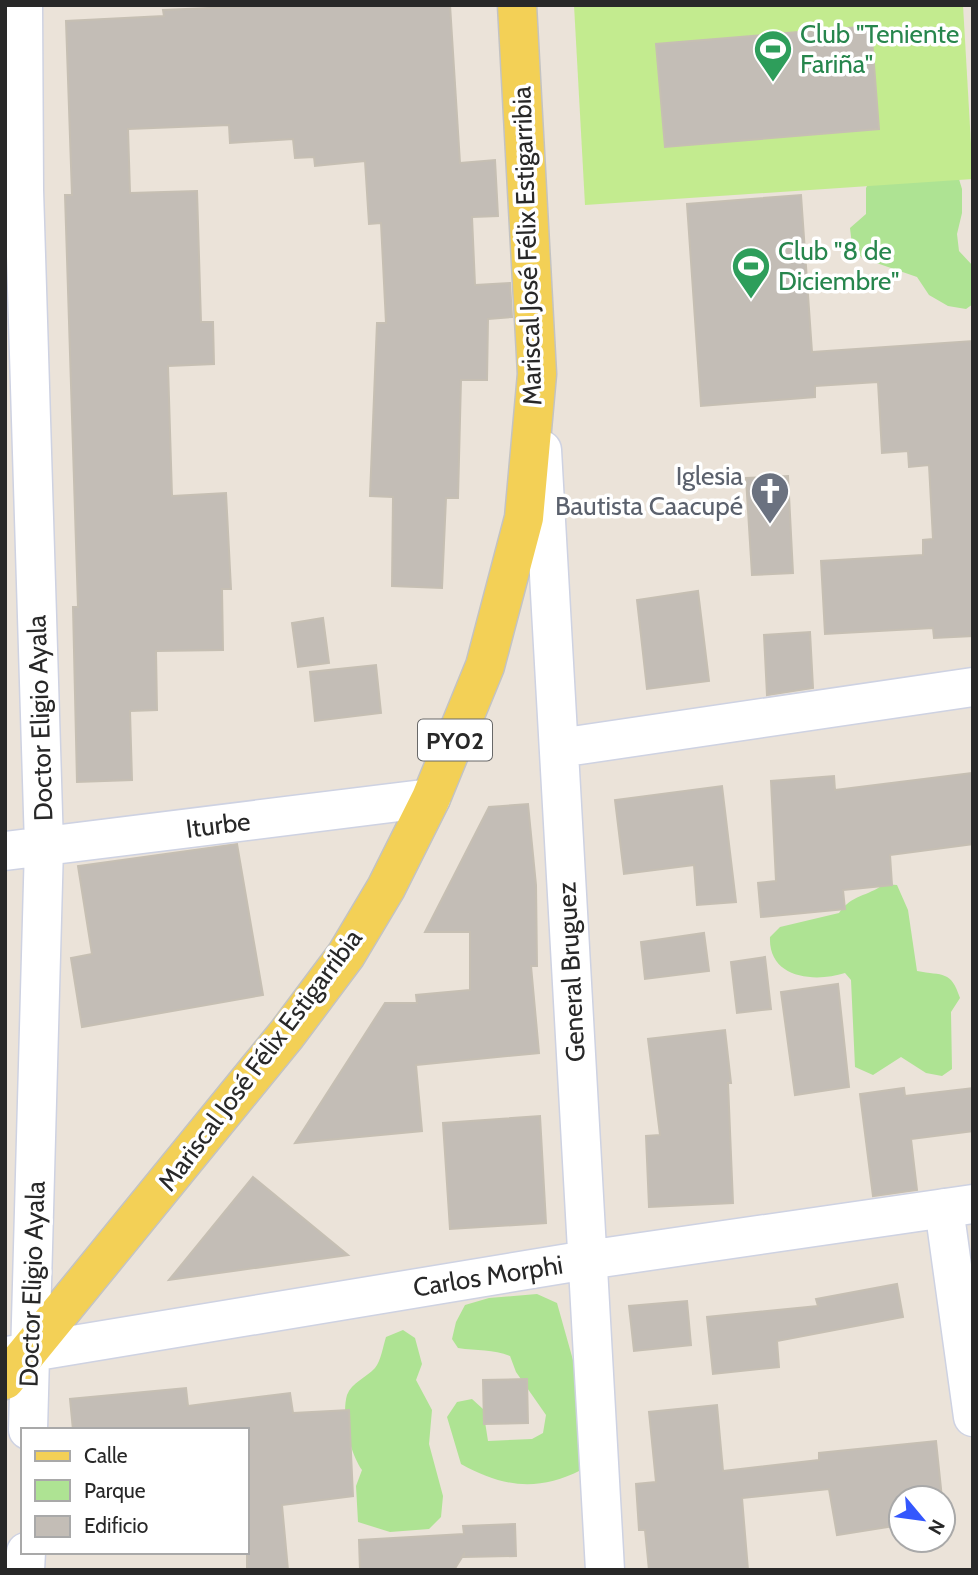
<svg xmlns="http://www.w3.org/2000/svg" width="978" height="1575" font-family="Cabin,sans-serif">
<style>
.green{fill:#aee393}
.pitch{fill:#c3eb8f}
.building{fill:#c3bdb6;stroke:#c6bfb3;stroke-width:2}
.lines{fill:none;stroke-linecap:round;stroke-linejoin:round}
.minor-casing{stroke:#ced2e2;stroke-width:41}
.primary-casing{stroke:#c3c3c3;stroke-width:41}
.minor{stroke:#fff;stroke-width:38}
.primary{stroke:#f3d056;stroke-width:38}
.labels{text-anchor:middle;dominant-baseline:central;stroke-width:7;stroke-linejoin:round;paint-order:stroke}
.shield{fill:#fff;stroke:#686868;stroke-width:2}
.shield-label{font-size:24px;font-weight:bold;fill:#282828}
.leisure-label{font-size:26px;fill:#27864d;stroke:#fff;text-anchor:start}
.street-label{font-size:26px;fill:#282828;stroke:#fff}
.worship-label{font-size:26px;fill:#5b616d;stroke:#fff;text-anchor:end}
</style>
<rect width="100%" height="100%" fill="#ebe3d9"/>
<path class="green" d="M 879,163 L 955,166 L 962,189 L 962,213 L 957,234 L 959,251 L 973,266 L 973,304 L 966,309 L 948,306 L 929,295 L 917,277 L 862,258 L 852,245 L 850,228 L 866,214 L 866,188 Z
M 884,884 L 897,885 L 908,910 L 917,971 C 943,976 951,970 960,998 L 951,1012 L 952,1069 L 942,1076 L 926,1073 L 901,1057 L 873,1075 L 855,1067 L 851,980 L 845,973 C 814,983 768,978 770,937 L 780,927 L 839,913 C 852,894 867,897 884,884 Z
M 537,1294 L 557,1303 L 578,1378 L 581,1470 C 538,1492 502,1487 461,1464 L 447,1417 L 457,1402 L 472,1399 L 483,1409 L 488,1441 L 532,1439 L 543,1433 L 546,1415 L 516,1372 L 510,1356 C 493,1349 477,1351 458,1348 L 452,1339 L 456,1322 L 465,1305 L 489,1298 Z
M 403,1330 L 415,1338 L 422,1364 L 416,1380 L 432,1410 L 429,1444 L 443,1496 L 441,1517 L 429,1529 L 390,1532 L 358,1522 L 356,1486 L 362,1470 C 350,1453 341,1416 347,1395 C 352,1382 366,1378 375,1368 C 381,1361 383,1346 386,1337 Z"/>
<path class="pitch" d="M 574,5 L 963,5 L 973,179 L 585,205 Z"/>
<path class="building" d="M 280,5 L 450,5 L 460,163 L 495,160 L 498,216 L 472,217 L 475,285 L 510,283 L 512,317 L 488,319 L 487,380 L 461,380 L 458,498 L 446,498 L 442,588 L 392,586 L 393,497 L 370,496 L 377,323 L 386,323 L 381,223 L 369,224 L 365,161 L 315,166 L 314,157 L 295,158 L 293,139 L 230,143 L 229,125 L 128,129 L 130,193 L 197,191 L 201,322 L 213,322 L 214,364 L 168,366 L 172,496 L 226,493 L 231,589 L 222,589 L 223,650 L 156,651 L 157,710 L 130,711 L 132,780 L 77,782 L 73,607 L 78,607 L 65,195 L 72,195 L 66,21 L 164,16 L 163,10 Z
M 871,26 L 879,129 L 665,147 L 656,44 Z
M 801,195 L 812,352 L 973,341 L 973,636 L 934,638 L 933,628 L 825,634 L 821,561 L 923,555 L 923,540 L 933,539 L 929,465 L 909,467 L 908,451 L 882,453 L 878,382 L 815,386 L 815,397 L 701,406 L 687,204 Z
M 788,476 L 793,573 L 752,575 L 746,478 Z
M 698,591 L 709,681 L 647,689 L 637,600 Z
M 323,618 L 329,663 L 298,667 L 292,623 Z
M 810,632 L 813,688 L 767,695 L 764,635 Z
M 376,665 L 381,713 L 315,721 L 310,672 Z
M 973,773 L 973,844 L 890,855 L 892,885 L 843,890 L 845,909 L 761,917 L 758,883 L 776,881 L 771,781 L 834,776 L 835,790 Z
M 722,786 L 736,902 L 697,905 L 694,865 L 624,874 L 615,800 Z
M 528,804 L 536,885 L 537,966 L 531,966 L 539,1053 L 416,1065 L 422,1131 L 295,1143 L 385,1003 L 417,1003 L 416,995 L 470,990 L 470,932 L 425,932 L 489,807 Z
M 237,844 L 263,995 L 82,1027 L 71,958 L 92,954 L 78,866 Z
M 704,933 L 709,971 L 645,979 L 641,942 Z
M 765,957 L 771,1009 L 737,1013 L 731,962 Z
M 838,984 L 849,1087 L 795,1095 L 781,992 Z
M 725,1030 L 731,1083 L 728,1083 L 733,1203 L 649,1207 L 646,1136 L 660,1135 L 648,1039 Z
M 904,1088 L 905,1096 L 973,1088 L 973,1131 L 911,1139 L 917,1190 L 873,1196 L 860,1094 Z
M 540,1116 L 546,1223 L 450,1229 L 443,1123 Z
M 253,1177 L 348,1255 L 169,1280 Z
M 897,1284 L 903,1317 L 777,1341 L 779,1367 L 713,1374 L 707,1317 L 818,1306 L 816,1299 Z
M 687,1301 L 691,1345 L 634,1351 L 629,1306 Z
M 527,1379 L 528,1423 L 484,1424 L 483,1380 Z
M 186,1388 L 188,1406 L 290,1393 L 293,1413 L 349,1410 L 353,1496 L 282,1505 L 288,1570 L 247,1570 L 247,1430 L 73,1430 L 70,1399 Z
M 717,1405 L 723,1471 L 819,1460 L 819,1453 L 936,1441 L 942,1498 L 901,1498 L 901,1525 L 837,1535 L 829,1489 L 742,1498 L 748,1570 L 649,1570 L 645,1530 L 639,1530 L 636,1484 L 656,1482 L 649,1412 Z
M 515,1524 L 516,1556 L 464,1557 L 464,1554 L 454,1570 L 360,1570 L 359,1540 L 464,1534 L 463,1526 Z"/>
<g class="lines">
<g class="minor-casing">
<path id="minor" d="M 23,5 L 24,190 L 44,846 L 28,1430
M 542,450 L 605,1570
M 559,748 L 973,687
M 5,851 L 431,798
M 944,1208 L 973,1417
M 7,1356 L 587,1260 L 973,1204
M 25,1570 L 26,1552"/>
</g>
<g class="primary-casing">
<path id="primary" d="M 5,1380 L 287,1034 L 346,955 L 386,888 L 431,798 L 485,666 L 524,518 L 537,374 L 517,5"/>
</g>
<use href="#minor" class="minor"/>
<use href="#primary" class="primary"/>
</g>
<defs>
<g id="stadium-pin" transform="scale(2.0125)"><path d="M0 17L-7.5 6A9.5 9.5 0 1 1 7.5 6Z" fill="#2e9e5b" stroke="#fff"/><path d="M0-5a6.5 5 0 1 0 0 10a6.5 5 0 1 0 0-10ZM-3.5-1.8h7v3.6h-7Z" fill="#fff"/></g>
<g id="church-pin" transform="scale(2.0125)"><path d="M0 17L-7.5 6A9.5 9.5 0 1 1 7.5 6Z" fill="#6b7280" stroke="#fff"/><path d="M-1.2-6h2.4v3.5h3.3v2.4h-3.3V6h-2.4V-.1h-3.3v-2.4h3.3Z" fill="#fff"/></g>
</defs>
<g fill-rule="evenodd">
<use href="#stadium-pin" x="773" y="49"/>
<use href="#stadium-pin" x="751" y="266"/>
<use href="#church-pin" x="770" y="491"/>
</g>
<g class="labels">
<rect class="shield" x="418" y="719.5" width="74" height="41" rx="5"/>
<g class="shield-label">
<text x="455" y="740">PY02</text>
</g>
<g class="leisure-label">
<text x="800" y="34">Club "Teniente<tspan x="800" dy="30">Fariña"</tspan></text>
<text x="778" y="251">Club "8 de<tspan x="778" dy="30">Diciembre"</tspan></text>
</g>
<g class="street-label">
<text transform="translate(527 246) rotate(-92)">Mariscal José Félix Estigarribia</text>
<text transform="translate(40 718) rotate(-92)">Doctor Eligio Ayala</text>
<text transform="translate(218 825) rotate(-7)">Iturbe</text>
<text transform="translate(571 972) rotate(-93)">General Bruguez</text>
<text transform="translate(260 1060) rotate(-53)">Mariscal José Félix Estigarribia</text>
<text transform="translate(488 1276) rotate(-9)">Carlos Morphi</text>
<text transform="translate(32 1284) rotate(-88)">Doctor Eligio Ayala</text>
</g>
<g class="worship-label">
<text x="743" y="476">Iglesia<tspan x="743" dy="30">Bautista Caacupé</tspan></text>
</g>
</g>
<rect width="978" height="1575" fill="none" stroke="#282828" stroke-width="14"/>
<rect x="21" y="1428" width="228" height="126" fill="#ffffff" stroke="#a9a9a9" stroke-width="2"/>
<rect x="35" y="1451" width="35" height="10" fill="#f3d056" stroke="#a9a9a9" stroke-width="2"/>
<text x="84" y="1463" font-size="21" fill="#282828">Calle</text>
<rect x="35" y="1480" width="35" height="21" fill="#aee393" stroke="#a9a9a9" stroke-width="2"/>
<text x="84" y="1498" font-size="21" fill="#282828">Parque</text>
<rect x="35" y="1516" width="35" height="21" fill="#c3bdb6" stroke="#a9a9a9" stroke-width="2"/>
<text x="84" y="1533" font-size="21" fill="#282828">Edificio</text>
<g transform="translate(922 1519) rotate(119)"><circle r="33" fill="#ffffff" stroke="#a9a9a9" stroke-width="2"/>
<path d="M0-5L12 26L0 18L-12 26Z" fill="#3457fd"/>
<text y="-10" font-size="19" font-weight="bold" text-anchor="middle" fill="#282828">N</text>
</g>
</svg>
